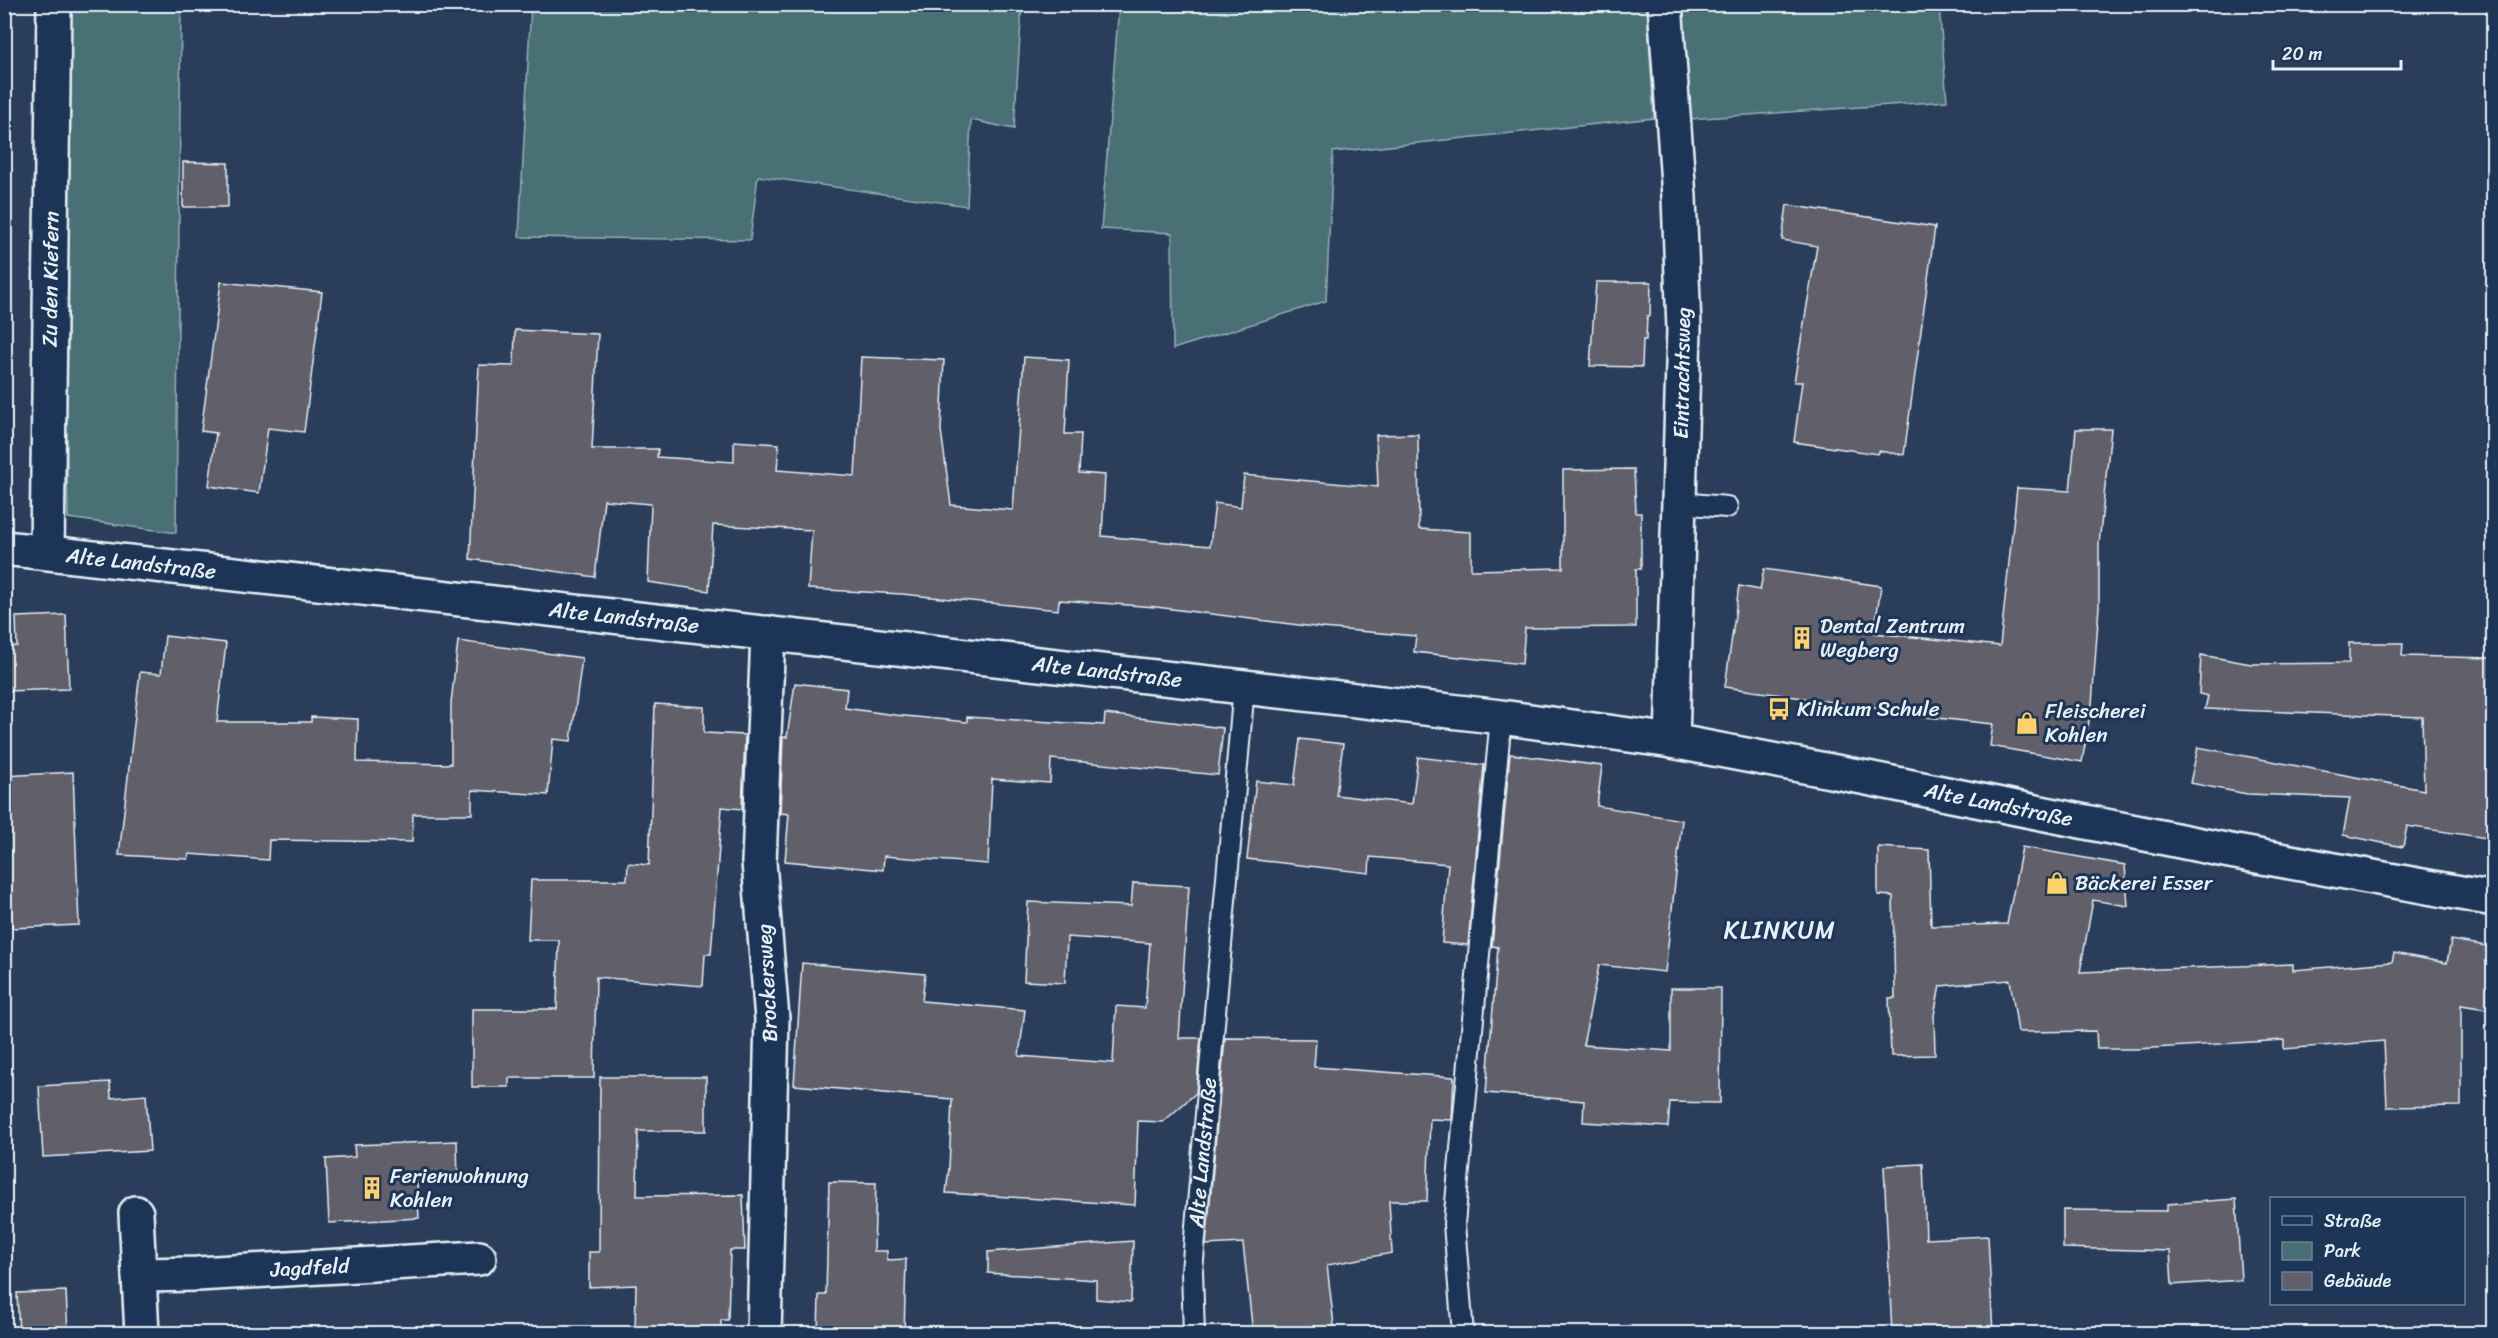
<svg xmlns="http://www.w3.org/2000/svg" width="2498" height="1338" font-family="Sriracha,sans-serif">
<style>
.green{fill:#487074;stroke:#98b0b6;stroke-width:1.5}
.building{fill:#605f6b;stroke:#e8f1f8;stroke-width:1.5}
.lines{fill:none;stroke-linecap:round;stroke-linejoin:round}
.service-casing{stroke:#e8f1f8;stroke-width:24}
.minor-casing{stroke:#e8f1f8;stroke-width:38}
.secondary-casing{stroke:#e8f1f8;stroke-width:38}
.service{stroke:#1d3557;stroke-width:20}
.minor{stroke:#1d3557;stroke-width:33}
.secondary{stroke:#1d3557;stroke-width:33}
.labels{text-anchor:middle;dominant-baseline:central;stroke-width:6;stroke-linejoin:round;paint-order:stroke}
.street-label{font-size:21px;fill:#e8f1f8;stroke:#1d3557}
.poi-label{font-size:21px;fill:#e8f1f8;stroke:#1d3557;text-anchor:start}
.quarter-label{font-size:24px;letter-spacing:1.5px;fill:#e8f1f8;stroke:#1d3557}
</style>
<rect width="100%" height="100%" fill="#2a3d5b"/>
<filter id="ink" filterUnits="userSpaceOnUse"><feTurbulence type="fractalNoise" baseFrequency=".0167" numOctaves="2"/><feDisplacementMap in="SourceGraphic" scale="12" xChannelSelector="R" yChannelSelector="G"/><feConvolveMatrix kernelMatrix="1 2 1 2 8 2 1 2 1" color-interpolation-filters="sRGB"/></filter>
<g filter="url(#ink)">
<path class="green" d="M 531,4 L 1022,5 L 1014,129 L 971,120 L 967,206 L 758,176 L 750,240 L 519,237 Z
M 67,5 L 181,5 L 176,533 L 68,518 L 63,255 Z
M 1119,5 L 1647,5 L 1654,118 L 1333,152 L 1326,301 L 1173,349 L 1172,233 L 1101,229 Z
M 1681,5 L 1939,5 L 1947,101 L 1690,119 Z"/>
<path class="building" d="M 183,162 L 228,163 L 228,207 L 183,207 Z
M 1787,205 L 1935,227 L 1904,455 L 1879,451 L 1878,454 L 1794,442 L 1802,382 L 1794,382 L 1817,246 L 1782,240 Z
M 221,282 L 322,292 L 304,432 L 268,428 L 259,493 L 209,486 L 216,433 L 201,431 Z
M 1596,282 L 1651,282 L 1650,316 L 1647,316 L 1646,340 L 1643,340 L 1642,367 L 1590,366 Z
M 515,330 L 598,334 L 592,449 L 658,449 L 657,457 L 734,462 L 734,441 L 779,444 L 777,470 L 855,476 L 861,357 L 944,360 L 941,430 L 951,505 L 1013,510 L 1024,357 L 1069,360 L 1065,434 L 1081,434 L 1079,473 L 1105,475 L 1102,536 L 1210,546 L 1215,503 L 1241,507 L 1244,475 L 1378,487 L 1376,435 L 1418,434 L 1419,529 L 1471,532 L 1471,570 L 1563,568 L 1563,470 L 1634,469 L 1636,513 L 1641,513 L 1641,569 L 1636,569 L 1636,627 L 1525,628 L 1522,664 L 1414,652 L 1416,636 L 1322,628 L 1156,607 L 1059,600 L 1058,610 L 902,594 L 808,589 L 812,530 L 713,525 L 709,591 L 648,582 L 651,504 L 604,500 L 595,577 L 470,559 L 479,365 L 514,366 Z
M 2076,429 L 2111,429 L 2099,544 L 2099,606 L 2092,704 L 2082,762 L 1990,746 L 1993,724 L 1908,715 L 1908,713 L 1725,687 L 1739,586 L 1760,590 L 1764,569 L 1881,586 L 1874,633 L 2000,646 L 2017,488 L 2070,491 Z
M 66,615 L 69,689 L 4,691 L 4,647 L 17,646 L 16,617 Z
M 165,636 L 226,643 L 217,722 L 311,722 L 311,717 L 358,719 L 357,762 L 451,764 L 451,703 L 458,641 L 582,658 L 571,741 L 553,739 L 548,795 L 472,790 L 472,814 L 413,814 L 412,842 L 269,840 L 268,860 L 189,854 L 188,859 L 119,855 L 140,672 L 161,674 Z
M 2349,643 L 2403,643 L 2402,656 L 2493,658 L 2493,839 L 2407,826 L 2403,847 L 2343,835 L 2350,798 L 2247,794 L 2190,783 L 2198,747 L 2424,790 L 2422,717 L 2205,709 L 2208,696 L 2199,694 L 2201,655 L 2251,664 L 2349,663 Z
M 795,683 L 847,689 L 845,708 L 895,715 L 967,722 L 967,717 L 1104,725 L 1105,714 L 1223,728 L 1218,775 L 1051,759 L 1050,783 L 992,779 L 988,864 L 884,856 L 883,870 L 785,861 L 789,814 L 780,813 L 783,737 L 787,737 Z
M 655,704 L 704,707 L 704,733 L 745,735 L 742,809 L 722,807 L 711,954 L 705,954 L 703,986 L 596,977 L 594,1078 L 509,1078 L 509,1087 L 472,1087 L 472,1009 L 557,1009 L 559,940 L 528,940 L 531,880 L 627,880 L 628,863 L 649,865 Z
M 1300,739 L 1343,744 L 1336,795 L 1412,804 L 1418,757 L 1484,765 L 1468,945 L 1442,943 L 1448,864 L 1370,857 L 1369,873 L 1247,859 L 1256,781 L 1294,785 Z
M 1510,754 L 1602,766 L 1597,806 L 1682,820 L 1665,972 L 1599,965 L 1583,1045 L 1671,1051 L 1671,988 L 1721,988 L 1720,1103 L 1670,1102 L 1668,1127 L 1583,1122 L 1584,1101 L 1486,1093 L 1498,947 L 1492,946 Z
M 73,772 L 79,925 L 12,928 L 8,842 L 4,842 L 4,776 Z
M 1878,847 L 1929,850 L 1931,926 L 2007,924 L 2022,847 L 2125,865 L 2128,906 L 2093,900 L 2080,972 L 2293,964 L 2293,970 L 2392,962 L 2394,953 L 2447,963 L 2451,940 L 2493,947 L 2493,1010 L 2461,1005 L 2461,1106 L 2387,1107 L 2384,1041 L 2284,1049 L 2284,1040 L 2137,1049 L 2097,1049 L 2096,1031 L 2018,1032 L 2010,980 L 1940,986 L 1934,1015 L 1935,1055 L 1891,1056 L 1889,998 L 1895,998 L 1893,896 L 1878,895 Z
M 1133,883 L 1189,886 L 1179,1038 L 1201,1038 L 1196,1093 L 1163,1122 L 1138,1121 L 1135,1205 L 946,1193 L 949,1168 L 952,1099 L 794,1085 L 802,963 L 925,974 L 922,1001 L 1025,1010 L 1019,1056 L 1113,1063 L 1116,1006 L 1145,1008 L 1150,943 L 1067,937 L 1065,983 L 1024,981 L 1028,902 L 1131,906 Z
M 1225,1038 L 1316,1039 L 1314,1067 L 1454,1077 L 1452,1120 L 1430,1119 L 1427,1201 L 1389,1201 L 1392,1253 L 1327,1265 L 1335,1334 L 1253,1334 L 1243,1243 L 1206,1245 Z
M 600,1077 L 706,1077 L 706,1131 L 638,1131 L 637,1196 L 743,1195 L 745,1250 L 730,1250 L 728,1320 L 721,1320 L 721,1334 L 635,1334 L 636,1285 L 589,1287 L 589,1252 L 599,1252 Z
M 110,1082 L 111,1098 L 146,1095 L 150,1151 L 43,1157 L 39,1086 Z
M 457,1141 L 458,1181 L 417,1181 L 419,1218 L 329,1223 L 326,1159 L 355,1157 L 354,1145 Z
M 1923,1164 L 1926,1239 L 1988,1236 L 1993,1334 L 1892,1334 L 1884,1166 Z
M 829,1182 L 876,1183 L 874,1251 L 887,1251 L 887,1260 L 906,1259 L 904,1334 L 818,1334 L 819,1295 L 826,1295 Z
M 2236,1199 L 2241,1280 L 2172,1285 L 2170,1251 L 2063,1248 L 2063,1210 L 2167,1211 L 2167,1204 Z
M 1133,1241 L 1131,1302 L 1096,1299 L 1096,1280 L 988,1273 L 988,1252 Z
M 66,1291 L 68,1334 L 19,1334 L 17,1293 Z"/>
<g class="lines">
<g class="service-casing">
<g id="service">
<path d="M 1679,503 L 1727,507"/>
<path id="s1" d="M 1194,1334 L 1192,1271 L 1244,687"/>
<path d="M 1463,1334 L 1454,1224 L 1501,717"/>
</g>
</g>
<g class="minor-casing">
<g id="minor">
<path d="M 1665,4 L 1679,197 L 1684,329 L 1672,741"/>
<path id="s2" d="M 47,552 L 54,4"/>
<path d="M 136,1213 L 139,1275"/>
<path id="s3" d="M 142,1334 L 139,1275 L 197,1274 L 479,1258"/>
<path d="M 764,1334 L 772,1019 L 759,862 L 768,633"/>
</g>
</g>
<g class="secondary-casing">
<g id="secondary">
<path id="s4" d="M 4,548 L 1244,687 L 1501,717 L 1672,741 L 1857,776 L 2230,851 L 2494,899"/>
</g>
</g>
<use href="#service" class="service"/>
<use href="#minor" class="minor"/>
<use href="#secondary" class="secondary"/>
</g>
</g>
<defs>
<g id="building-bare" transform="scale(1.8)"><path d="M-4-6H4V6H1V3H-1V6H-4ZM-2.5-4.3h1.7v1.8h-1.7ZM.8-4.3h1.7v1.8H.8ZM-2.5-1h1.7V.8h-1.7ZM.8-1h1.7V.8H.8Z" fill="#ffd166" stroke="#1d3557" stroke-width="2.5" paint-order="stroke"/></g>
<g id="bus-bare" transform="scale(1.8)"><path d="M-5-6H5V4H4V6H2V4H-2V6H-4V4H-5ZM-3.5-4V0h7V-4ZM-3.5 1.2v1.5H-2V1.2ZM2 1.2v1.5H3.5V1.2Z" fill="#ffd166" stroke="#1d3557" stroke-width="2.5" paint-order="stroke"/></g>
<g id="shop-bare" transform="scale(1.8)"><path d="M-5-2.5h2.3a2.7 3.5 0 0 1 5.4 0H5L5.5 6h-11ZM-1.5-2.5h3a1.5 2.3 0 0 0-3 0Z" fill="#ffd166" stroke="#1d3557" stroke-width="2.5" paint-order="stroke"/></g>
</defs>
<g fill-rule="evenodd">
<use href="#building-bare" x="1802" y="638"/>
<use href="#bus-bare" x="1779" y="709"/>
<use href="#shop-bare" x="2027" y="723"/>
<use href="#shop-bare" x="2057" y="883"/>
<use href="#building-bare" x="372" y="1188"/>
</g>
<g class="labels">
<g class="street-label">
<text stroke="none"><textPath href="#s2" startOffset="273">Zu den Kiefern</textPath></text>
<text transform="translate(1682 373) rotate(-89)">Eintrachtsweg</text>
<text stroke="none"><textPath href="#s4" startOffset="138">Alte Landstraße</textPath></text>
<text stroke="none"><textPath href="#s4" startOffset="624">Alte Landstraße</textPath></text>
<text stroke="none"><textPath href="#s4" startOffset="1110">Alte Landstraße</textPath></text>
<text stroke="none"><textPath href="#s4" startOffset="2012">Alte Landstraße</textPath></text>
<text transform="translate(767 983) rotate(-93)">Brockersweg</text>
<text stroke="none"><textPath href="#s1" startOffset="182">Alte Landstraße</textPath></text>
<text stroke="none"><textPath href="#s3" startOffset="230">Jagdfeld</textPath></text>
</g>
<g class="poi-label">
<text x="1820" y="626">Dental Zentrum<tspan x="1820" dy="24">Wegberg</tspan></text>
<text x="1797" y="709">Klinkum Schule</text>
<text x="2045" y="711">Fleischerei<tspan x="2045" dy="24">Kohlen</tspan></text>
<text x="2075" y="883">Bäckerei Esser</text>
<text x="390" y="1176">Ferienwohnung<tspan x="390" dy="24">Kohlen</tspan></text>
</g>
<g class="quarter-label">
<text x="1780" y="930">KLINKUM</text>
</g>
</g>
<rect width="2498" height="1338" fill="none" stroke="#1d3557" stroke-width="24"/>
<rect x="12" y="12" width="2474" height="1314" fill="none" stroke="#e8f1f8" stroke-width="2" filter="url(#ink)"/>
<rect x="2270" y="1197" width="195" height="108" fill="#1d3557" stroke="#6e8097" stroke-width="1.5"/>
<rect x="2282" y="1216" width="30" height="9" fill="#1d3557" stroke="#6e8097" stroke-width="1.5"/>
<text x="2324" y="1227" font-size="18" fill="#e8f1f8">Straße</text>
<rect x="2282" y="1242" width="30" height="18" fill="#487074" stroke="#6e8097" stroke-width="1.5"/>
<text x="2324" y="1257" font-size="18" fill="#e8f1f8">Park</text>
<rect x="2282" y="1272" width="30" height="18" fill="#605f6b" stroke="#6e8097" stroke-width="1.5"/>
<text x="2324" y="1287" font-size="18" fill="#e8f1f8">Gebäude</text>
<path d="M2273 60v9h128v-9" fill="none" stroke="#e8f1f8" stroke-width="3"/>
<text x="2282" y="60" font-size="18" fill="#e8f1f8" stroke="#1d3557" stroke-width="4.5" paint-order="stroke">20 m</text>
</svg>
